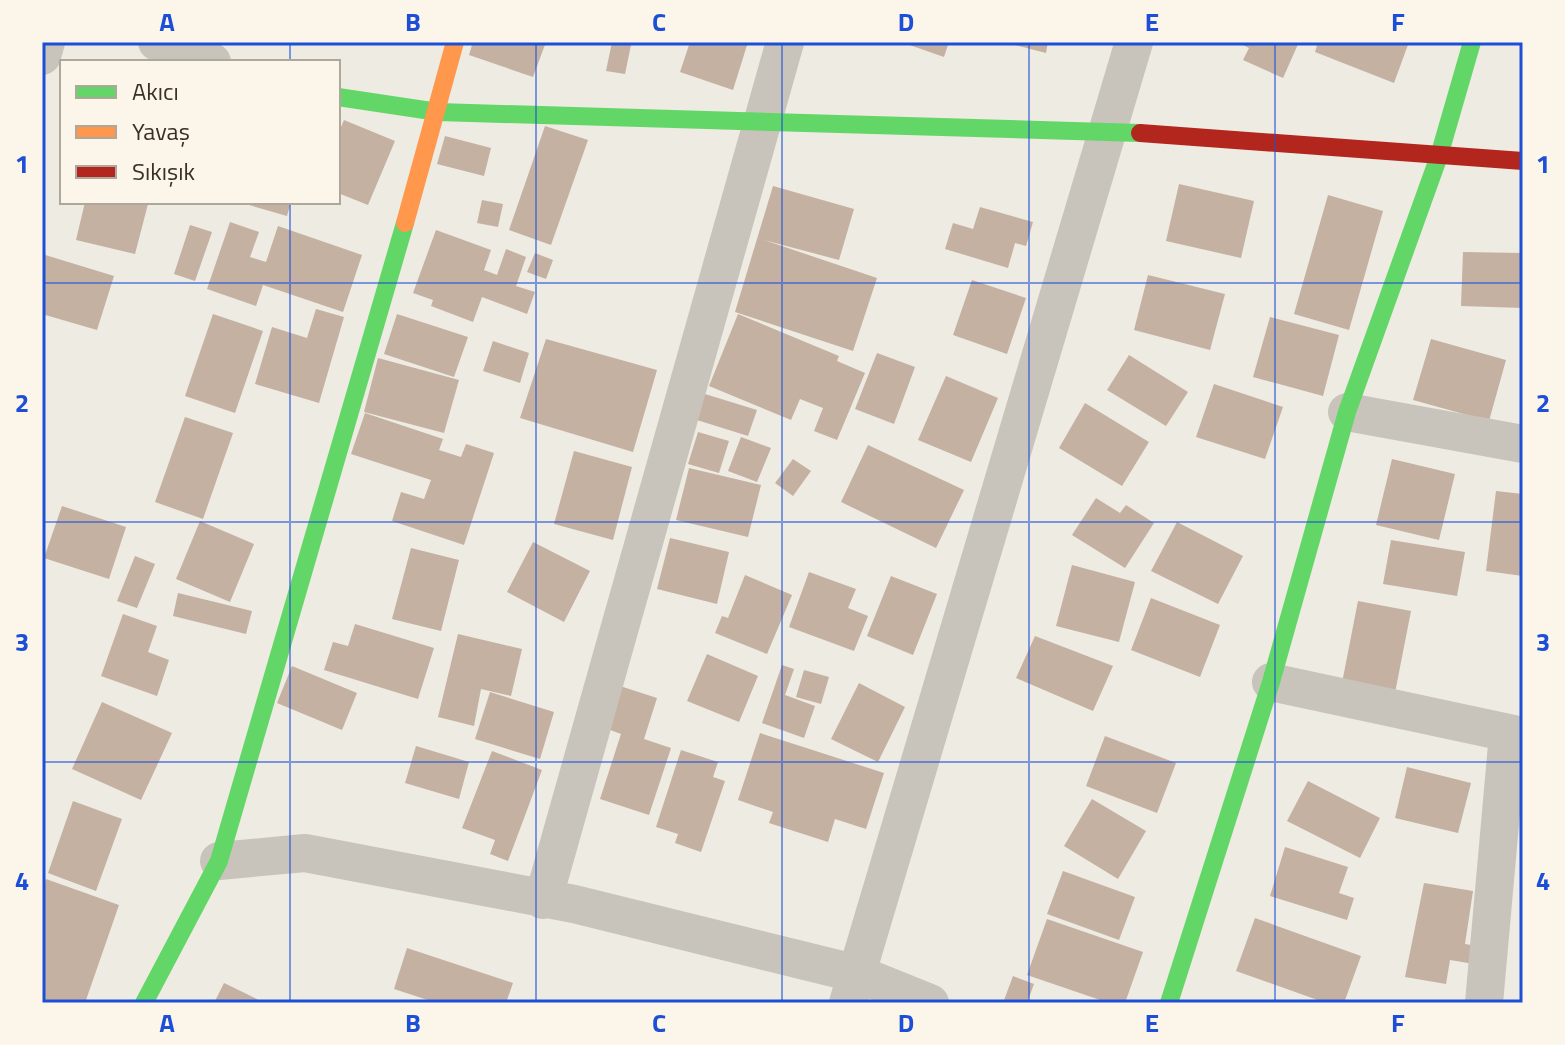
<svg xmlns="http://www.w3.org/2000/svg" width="1565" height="1045" font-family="'Titillium Web',sans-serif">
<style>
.building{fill:#c4b1a2}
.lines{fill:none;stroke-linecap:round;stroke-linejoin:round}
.street{stroke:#c8c3bb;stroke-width:38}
.fast{stroke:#63d668;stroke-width:18}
.slow{stroke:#ff974d;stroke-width:18}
.jam{stroke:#b3261e;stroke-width:18}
.grid{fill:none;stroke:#1d4ed8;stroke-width:2;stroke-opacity:0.55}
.neatline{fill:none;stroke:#1d4ed8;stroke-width:3}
.grid-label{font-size:26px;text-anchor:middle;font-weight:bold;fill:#1d4ed8}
</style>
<rect width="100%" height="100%" fill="#eeebe2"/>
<path class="building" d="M 473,42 L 546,42 L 533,77 L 469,55 Z
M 612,42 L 631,45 L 625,74 L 606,71 Z
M 690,42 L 748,42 L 733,90 L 680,72 Z
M 901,42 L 949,42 L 944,57 Z
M 1003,42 L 1048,42 L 1046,53 Z
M 1237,42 L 1299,42 L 1283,78 L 1243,60 L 1249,48 Z
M 1318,42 L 1409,42 L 1394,83 L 1315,52 Z
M 344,120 L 395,141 L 368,205 L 338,193 L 338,134 Z
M 545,126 L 588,140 L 551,245 L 509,230 Z
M 445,136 L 491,148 L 484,176 L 437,164 Z
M 1179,184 L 1254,201 L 1241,258 L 1166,241 Z
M 773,186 L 854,209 L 839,260 L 764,240 L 877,278 L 853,351 L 735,312 Z
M 1328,195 L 1383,211 L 1349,330 L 1294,314 Z
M 482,200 L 503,204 L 498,227 L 477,223 Z
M 85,202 L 148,204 L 135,254 L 76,240 Z
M 239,202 L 291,202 L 287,216 Z
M 980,207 L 1033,222 L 1026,246 L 1015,243 L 1008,268 L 945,249 L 953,223 L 973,229 Z
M 230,222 L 259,232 L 250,257 L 266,262 L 278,226 L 362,255 L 343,312 L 263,285 L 256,306 L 207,289 Z
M 190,225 L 212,232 L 195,281 L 174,274 Z
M 436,230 L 491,250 L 484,270 L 497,275 L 506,249 L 526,257 L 516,286 L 535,292 L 527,314 L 482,297 L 473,322 L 431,306 L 433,300 L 413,293 Z
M 1463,252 L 1523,253 L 1523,308 L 1461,306 Z
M 535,253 L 553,260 L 546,279 L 527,272 Z
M 42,254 L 114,276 L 97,330 L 42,314 Z
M 1148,275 L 1225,294 L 1210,350 L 1134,330 Z
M 972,280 L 1026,298 L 1007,354 L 953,335 Z
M 316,309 L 344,317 L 319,403 L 255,384 L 272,327 L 307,338 Z
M 213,314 L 263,331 L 235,413 L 185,396 Z
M 397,314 L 468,337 L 454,377 L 384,354 Z
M 738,314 L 839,356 L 837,361 L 865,373 L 837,440 L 814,431 L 823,408 L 800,399 L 791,420 L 709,386 Z
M 1270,317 L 1339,335 L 1323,396 L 1253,377 Z
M 546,339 L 657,370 L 633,452 L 520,418 Z
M 1431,339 L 1506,360 L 1489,421 L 1413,400 Z
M 493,341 L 529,353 L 520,383 L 483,371 Z
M 877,353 L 915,367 L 894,424 L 855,409 Z
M 1129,355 L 1188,392 L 1166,426 L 1107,390 Z
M 378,358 L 459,380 L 444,433 L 364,412 Z
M 946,376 L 998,398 L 971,462 L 918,440 Z
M 1214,384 L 1283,407 L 1265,459 L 1196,437 Z
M 705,394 L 757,410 L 748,436 L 697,420 Z
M 1085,403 L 1149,442 L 1122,486 L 1059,448 Z
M 365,413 L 443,439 L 439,450 L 461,457 L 466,444 L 494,453 L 464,545 L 392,521 L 401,492 L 424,499 L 431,480 L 351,454 Z
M 185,417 L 233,433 L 203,519 L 155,502 Z
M 698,432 L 729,441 L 719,473 L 688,464 Z
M 741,437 L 771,448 L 757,482 L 728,471 Z
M 868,445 L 964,490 L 936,548 L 841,502 Z
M 574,451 L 632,467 L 613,540 L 554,524 Z
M 793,459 L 811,471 L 793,496 L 775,483 Z
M 1392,459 L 1455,474 L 1439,540 L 1376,525 Z
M 689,468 L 761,485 L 748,537 L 676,520 Z
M 1496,491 L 1523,494 L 1523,576 L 1486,571 Z
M 1096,498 L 1120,513 L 1126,505 L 1154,523 L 1125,568 L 1072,535 Z
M 62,506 L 126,527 L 109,579 L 44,558 Z
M 200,521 L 254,544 L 230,602 L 176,579 Z
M 1177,522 L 1243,556 L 1218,604 L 1151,571 Z
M 670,538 L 729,552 L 717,604 L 657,589 Z
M 1391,540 L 1465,552 L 1457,596 L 1383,584 Z
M 533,542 L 590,571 L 564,622 L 507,592 Z
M 411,548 L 459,560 L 441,631 L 392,619 Z
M 135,556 L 155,564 L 137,608 L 117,601 Z
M 1072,565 L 1135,582 L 1119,642 L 1056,626 Z
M 809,572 L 856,589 L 848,608 L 868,616 L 854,651 L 789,627 Z
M 745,575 L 792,595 L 767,654 L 715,633 L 722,616 L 728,618 Z
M 891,576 L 937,594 L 913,655 L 867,636 Z
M 178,593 L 252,611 L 246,634 L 173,616 Z
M 1151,598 L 1220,625 L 1200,677 L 1131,650 Z
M 1358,601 L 1411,611 L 1394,698 L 1341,688 Z
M 123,614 L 157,626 L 148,652 L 169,660 L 157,696 L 101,676 Z
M 355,624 L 434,648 L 418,699 L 324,670 L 333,642 L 348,646 Z
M 458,634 L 522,649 L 511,696 L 481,689 L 474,726 L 438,717 Z
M 1035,636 L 1113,666 L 1093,711 L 1016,678 Z
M 707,654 L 758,676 L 739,722 L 687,701 Z
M 782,665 L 794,669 L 785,695 L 815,706 L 804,738 L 762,723 Z
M 292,666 L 357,693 L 342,730 L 277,703 Z
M 804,670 L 829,677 L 821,704 L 796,697 Z
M 859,683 L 905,707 L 878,762 L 831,739 Z
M 620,686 L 657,698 L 644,739 L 671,748 L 649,815 L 600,799 L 621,734 L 605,728 Z
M 490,692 L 554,712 L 540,759 L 475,739 Z
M 102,702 L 172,733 L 141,800 L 72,769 Z
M 760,733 L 884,773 L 866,829 L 835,819 L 828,842 L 769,823 L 773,812 L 738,800 Z
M 1105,736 L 1176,763 L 1157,813 L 1086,786 Z
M 416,746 L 469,762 L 459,799 L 405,783 Z
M 681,750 L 718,762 L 713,777 L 725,781 L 701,852 L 675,843 L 678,834 L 656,827 Z
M 492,751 L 542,770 L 508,861 L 490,854 L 495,840 L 462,828 Z
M 1407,767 L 1471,783 L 1458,833 L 1395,818 Z
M 1308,781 L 1380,818 L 1360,858 L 1287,821 Z
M 1092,799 L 1146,831 L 1118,879 L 1064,846 Z
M 73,801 L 122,819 L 96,891 L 48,873 Z
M 1285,847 L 1348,867 L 1339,893 L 1354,898 L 1347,920 L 1270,896 Z
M 1063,871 L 1135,897 L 1119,940 L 1047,914 Z
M 46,879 L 119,905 L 85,1003 L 42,1003 L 42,891 Z
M 1424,883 L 1473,891 L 1465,944 L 1477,946 L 1474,964 L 1450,960 L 1446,984 L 1405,977 Z
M 1255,918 L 1361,956 L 1344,1003 L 1326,1003 L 1236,971 Z
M 1047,919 L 1143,952 L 1125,1003 L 1109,1003 L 1027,975 Z
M 407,948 L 513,983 L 506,1003 L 437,1003 L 394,989 Z
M 1013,976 L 1034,984 L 1027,1003 L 1003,1003 Z
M 224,983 L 265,1003 L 214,1003 Z"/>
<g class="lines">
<path class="street" d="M 157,42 L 212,62
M 42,56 L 46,42
M 1347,412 L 1523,444
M 1271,682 L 1523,736
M 219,861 L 305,853 L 574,904 L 858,974 L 930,1003
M 543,900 L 785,42
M 848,1003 L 1134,42
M 1484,1003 L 1508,734"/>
<path class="fast" d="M 338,97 L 438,112 L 1140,133
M 144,1003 L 219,861 L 405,223
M 1169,1003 L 1271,682 L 1347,412 L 1439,156 L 1472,42"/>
<path class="slow" d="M 405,223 L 455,42"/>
<path class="jam" d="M 1140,133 L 1523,161"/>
</g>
<path class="grid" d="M 290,42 L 290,62M 536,42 L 536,1003M 782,42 L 782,1003M 1029,42 L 1029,1003M 1275,42 L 1275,1003M 290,202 L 290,1003M 42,283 L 1523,283M 42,522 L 1523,522M 42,762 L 1523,762"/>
<rect width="1565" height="1045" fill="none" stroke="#fbf6e9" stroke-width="88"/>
<rect x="60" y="60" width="280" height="144" fill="#fbf6e9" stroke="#ada79c" stroke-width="2"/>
<rect x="76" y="86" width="40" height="12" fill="#63d668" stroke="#ada79c" stroke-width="2"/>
<text x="132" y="100" font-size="24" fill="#393028">Akıcı</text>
<rect x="76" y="126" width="40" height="12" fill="#ff974d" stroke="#ada79c" stroke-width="2"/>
<text x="132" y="140" font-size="24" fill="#393028">Yavaş</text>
<rect x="76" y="166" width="40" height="12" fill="#b3261e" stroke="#ada79c" stroke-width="2"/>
<text x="132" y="180" font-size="24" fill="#393028">Sıkışık</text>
<rect x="44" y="44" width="1477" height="957" class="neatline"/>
<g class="grid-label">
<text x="167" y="31">A</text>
<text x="413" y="31">B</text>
<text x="659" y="31">C</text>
<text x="906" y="31">D</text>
<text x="1152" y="31">E</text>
<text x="1398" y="31">F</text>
<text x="22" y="173">1</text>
<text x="1543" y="173">1</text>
<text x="22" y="412">2</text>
<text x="1543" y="412">2</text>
<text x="22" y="651">3</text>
<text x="1543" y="651">3</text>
<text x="22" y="890">4</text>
<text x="1543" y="890">4</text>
<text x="167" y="1032">A</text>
<text x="413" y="1032">B</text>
<text x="659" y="1032">C</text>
<text x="906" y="1032">D</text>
<text x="1152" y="1032">E</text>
<text x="1398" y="1032">F</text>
</g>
</svg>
